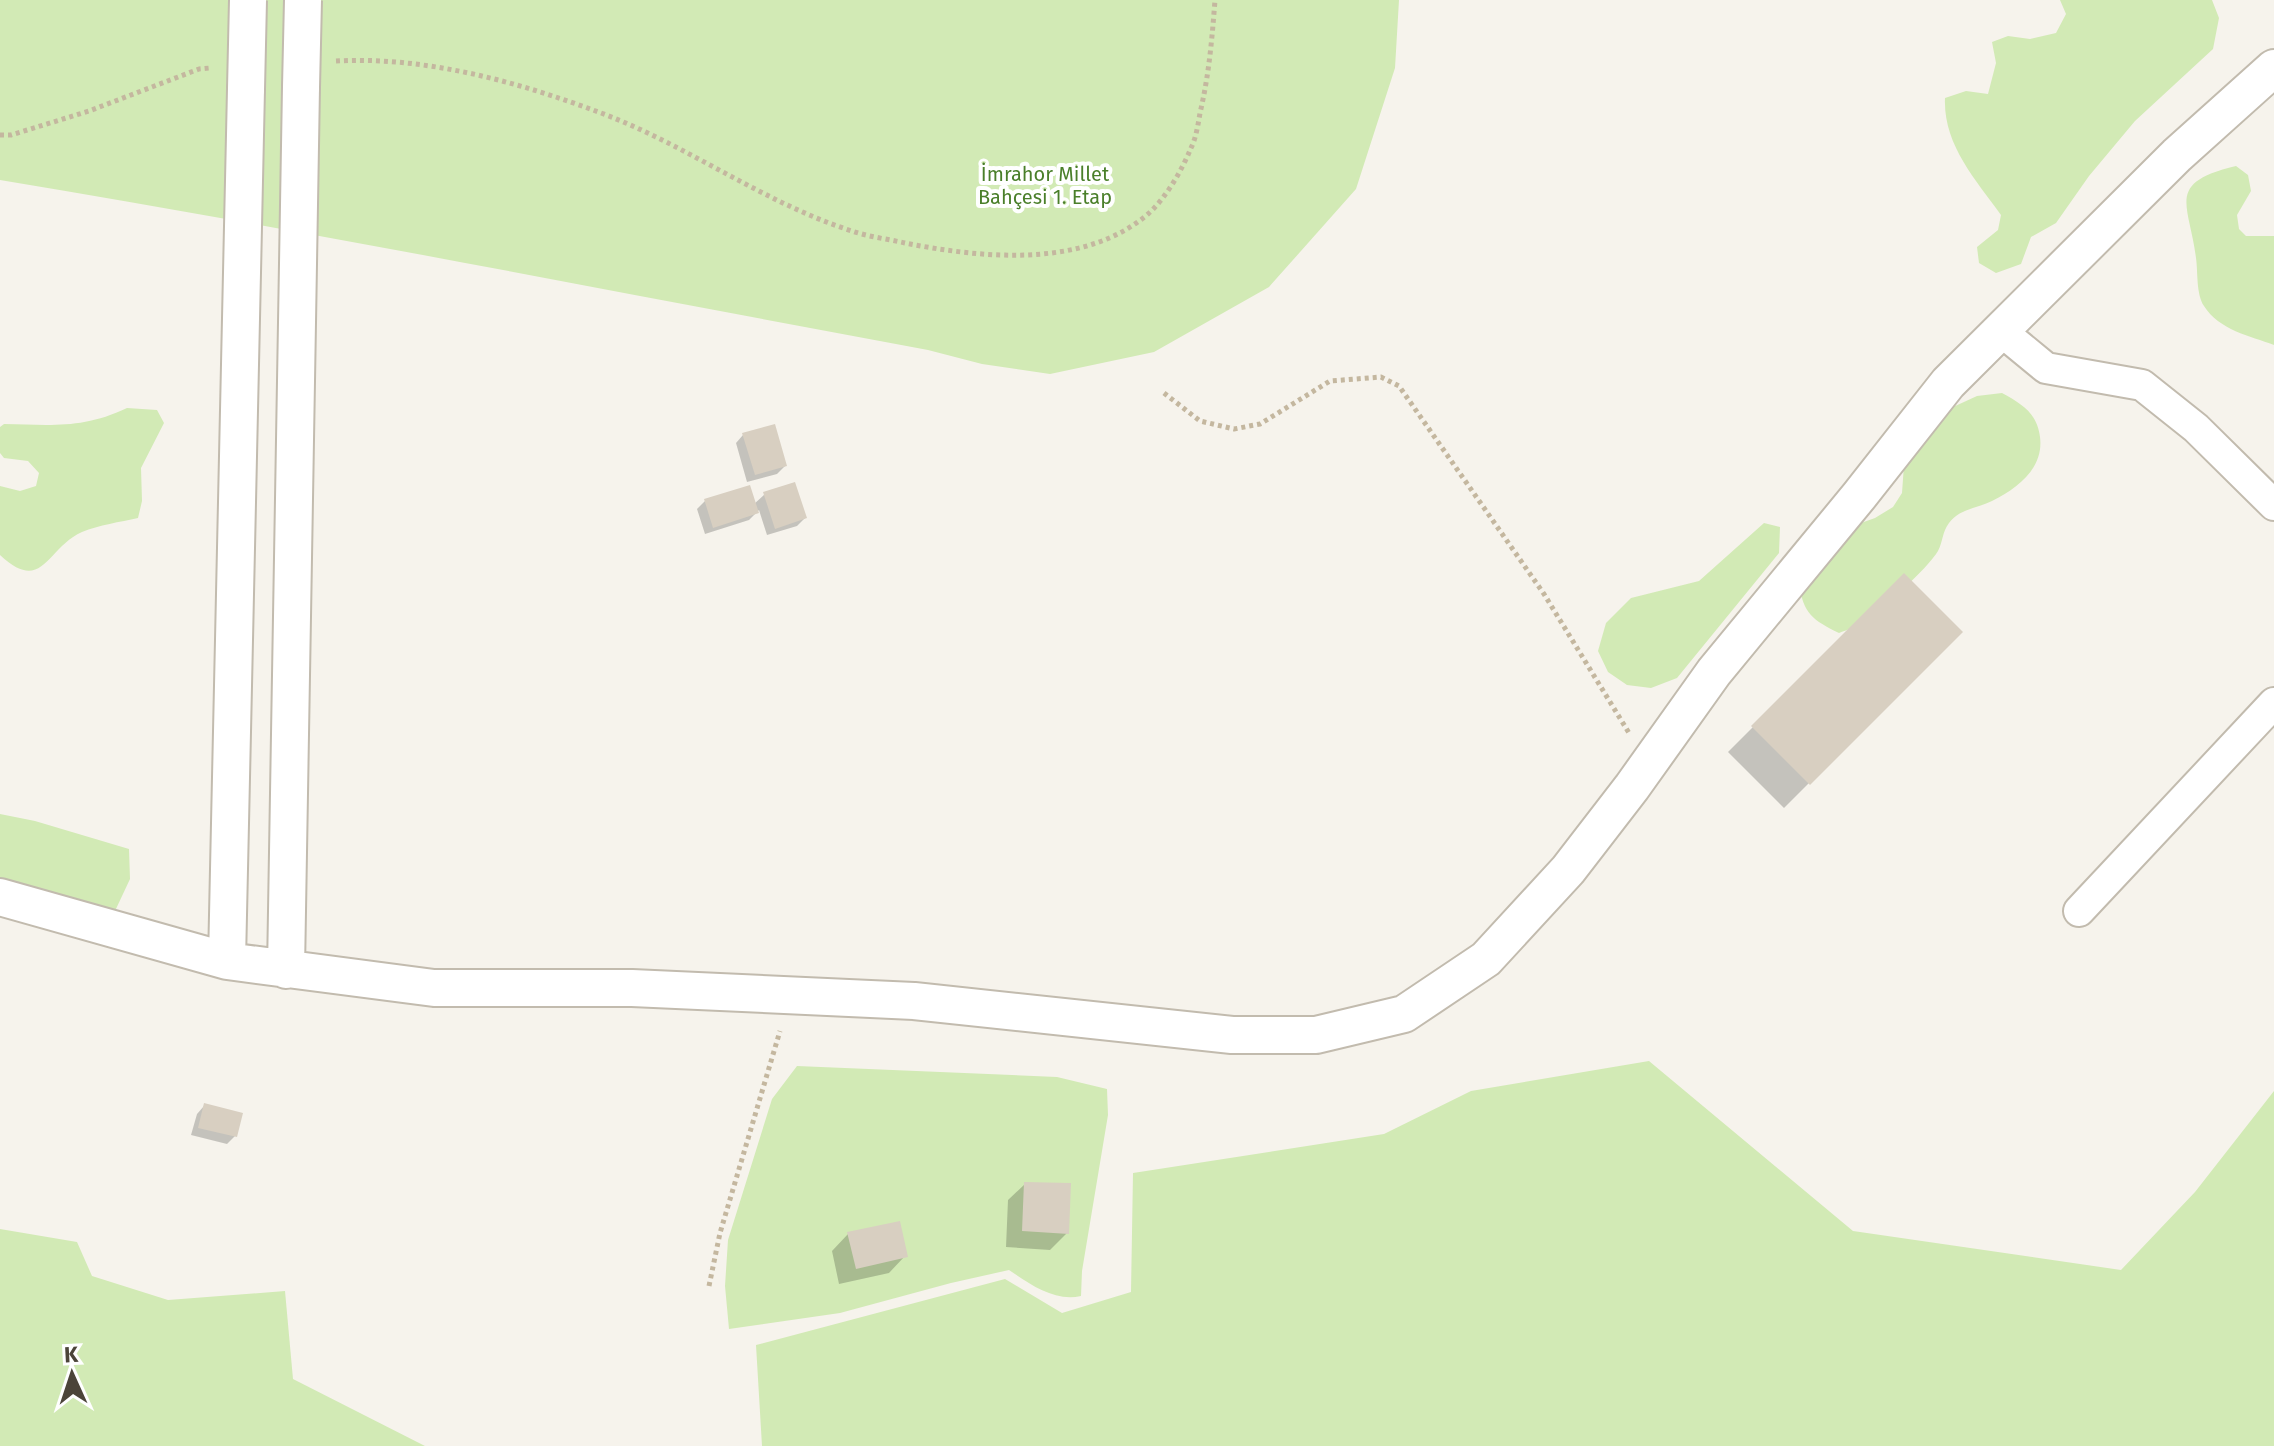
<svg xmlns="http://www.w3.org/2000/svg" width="2274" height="1446" font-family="'Fira Sans',sans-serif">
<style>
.green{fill:#d2eab5}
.shadow{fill:#0003}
.building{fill:#d8cfc1}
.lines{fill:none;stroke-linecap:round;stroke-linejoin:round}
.minor-casing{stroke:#c2bbae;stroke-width:34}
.tertiary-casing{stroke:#c2bbae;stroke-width:40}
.path{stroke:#c4b79f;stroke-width:5;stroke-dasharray:4 4;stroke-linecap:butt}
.minor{stroke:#fff;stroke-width:30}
.tertiary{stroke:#fff;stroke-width:36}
.tertiary-bridge-casing{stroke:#c2bbae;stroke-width:40;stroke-linecap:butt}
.tertiary-bridge{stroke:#fff;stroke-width:36}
.labels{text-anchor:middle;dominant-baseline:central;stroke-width:8;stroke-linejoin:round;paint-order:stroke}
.park-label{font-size:20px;fill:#4a7f2a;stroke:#fff}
</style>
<rect width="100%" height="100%" fill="#f6f3ec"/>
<path class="green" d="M 0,0 L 1399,0 L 1395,68 L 1356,189 L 1269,287 L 1154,352 L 1050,374 L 982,364 L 928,350 C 619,293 310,231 0,180 Z
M 2060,0 L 2212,0 L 2219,18 L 2213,49 L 2135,121 L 2089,176 L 2056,223 L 2031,237 L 2021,264 L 1996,273 L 1979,263 L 1977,247 L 1998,230 L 2001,215 C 1975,179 1943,144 1945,98 L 1966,91 L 1988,94 L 1996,63 L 1992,42 L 2008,36 L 2030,39 L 2056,33 L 2066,14 Z
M 2236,166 L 2248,175 L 2251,191 L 2237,215 L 2239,229 L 2246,236 L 2274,236 L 2274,345 C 2250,336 2219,330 2204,306 C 2196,294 2198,272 2196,258 C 2189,203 2165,183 2236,166 Z
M 2002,393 C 2022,404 2037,413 2040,437 C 2044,468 2018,488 1992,501 C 1978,508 1959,509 1949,523 C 1942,532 1943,542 1938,551 C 1928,568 1880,612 1862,623 C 1856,627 1847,630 1839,633 C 1813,620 1803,614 1799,583 L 1847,528 L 1875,518 L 1893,507 L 1902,493 L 1904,465 L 1929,425 L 1953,407 L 1977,396 Z
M 127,408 L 157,410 L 164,423 L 141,468 L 142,501 L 138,518 C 120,522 99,525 82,532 C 46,548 43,595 0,555 L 0,486 L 20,491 L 36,486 L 39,473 L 28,461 L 4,458 L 0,453 L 0,427 L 4,424 C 51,425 83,429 127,408 Z
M 1764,523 L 1780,527 L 1779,553 L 1677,678 L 1651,688 L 1627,685 L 1608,672 L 1598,651 L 1606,623 L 1631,598 L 1699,581 Z
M 0,814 L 35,821 L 129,849 L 130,879 L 115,911 L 0,881 Z
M 1649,1061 L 1853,1231 L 2121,1270 L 2195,1192 L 2274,1091 L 2274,1446 L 762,1446 L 756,1345 L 1005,1279 L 1062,1313 L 1131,1292 L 1133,1173 L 1384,1134 L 1471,1091 Z
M 797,1066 L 1057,1077 L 1107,1089 L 1108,1115 L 1082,1271 L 1081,1296 C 1055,1302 1031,1285 1009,1270 L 951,1283 L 840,1313 L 729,1329 L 725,1286 L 728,1240 L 772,1099 Z
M 0,1229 L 77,1242 L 92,1276 L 168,1300 L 285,1291 L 293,1379 L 425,1446 L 0,1446 Z"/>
<path class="shadow" d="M 743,435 L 785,466 L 777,474 L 747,482 L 736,443 Z
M 765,494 L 805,518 L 797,526 L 767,535 L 759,510 L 749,520 L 705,534 L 697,509 L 705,501 L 754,504 Z
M 1904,576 L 1960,632 L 1784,808 L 1728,752 Z
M 204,1106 L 235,1136 L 227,1144 L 191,1135 L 197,1114 Z
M 1025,1184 L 1067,1233 L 1050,1250 L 1006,1247 L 1008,1200 Z
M 848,1234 L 905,1256 L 889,1273 L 839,1284 L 832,1251 Z"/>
<path class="building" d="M 775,424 L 787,466 L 755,475 L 742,433 Z
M 795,482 L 807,518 L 775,529 L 763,492 Z
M 750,485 L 759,513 L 713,528 L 704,499 Z
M 1904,573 L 1963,632 L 1810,785 L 1751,726 Z
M 204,1103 L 243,1113 L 237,1137 L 198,1128 Z
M 1024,1182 L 1071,1183 L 1069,1234 L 1022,1231 Z
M 900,1221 L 908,1257 L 856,1269 L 847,1232 Z"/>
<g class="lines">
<g class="minor-casing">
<path id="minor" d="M 2001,331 L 2046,368 L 2142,385 L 2196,428 L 2274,505
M 2079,911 L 2274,703"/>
</g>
<g class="tertiary-casing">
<path id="tertiary" d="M 0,897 L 227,961 L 434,988 L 632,988 L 914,1001 L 1232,1035 L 1316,1035 L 1404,1014 L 1486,959 L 1568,870 L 1632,787 L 1714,672 L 1859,496 L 1948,383 L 2177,155 L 2274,68
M 227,961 L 246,89
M 286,970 L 301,87"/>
</g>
<path class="path" d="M 336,61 C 424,56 519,82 601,113 C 687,145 764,203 852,231 C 869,237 888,239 905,243 C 981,258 1084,269 1148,214 C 1166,198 1182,170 1191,148 C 1196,138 1198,125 1200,113 C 1209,75 1212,39 1215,0
M 0,135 L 11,135 L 89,111 L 199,69 L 210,68
M 1164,393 L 1200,421 L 1234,429 L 1260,424 L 1330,381 L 1381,377 L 1399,386 L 1544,594 L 1629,733
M 709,1286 L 720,1233 L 780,1031"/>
<use href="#minor" class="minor"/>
<use href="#tertiary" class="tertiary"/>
<g class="tertiary-bridge-casing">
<path id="tertiary-bridge" d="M 301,87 L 303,0
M 246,89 L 248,0"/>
</g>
<use href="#tertiary-bridge" class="tertiary-bridge"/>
</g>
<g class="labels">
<g class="park-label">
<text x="1045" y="174">İmrahor Millet<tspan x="1045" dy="23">Bahçesi 1. Etap</tspan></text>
</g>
</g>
<g transform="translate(72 1374) rotate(357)" stroke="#ffffff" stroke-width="6" paint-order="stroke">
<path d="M0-6L14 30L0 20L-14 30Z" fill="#4b4439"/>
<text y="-12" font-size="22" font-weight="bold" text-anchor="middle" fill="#4b4439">K</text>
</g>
</svg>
